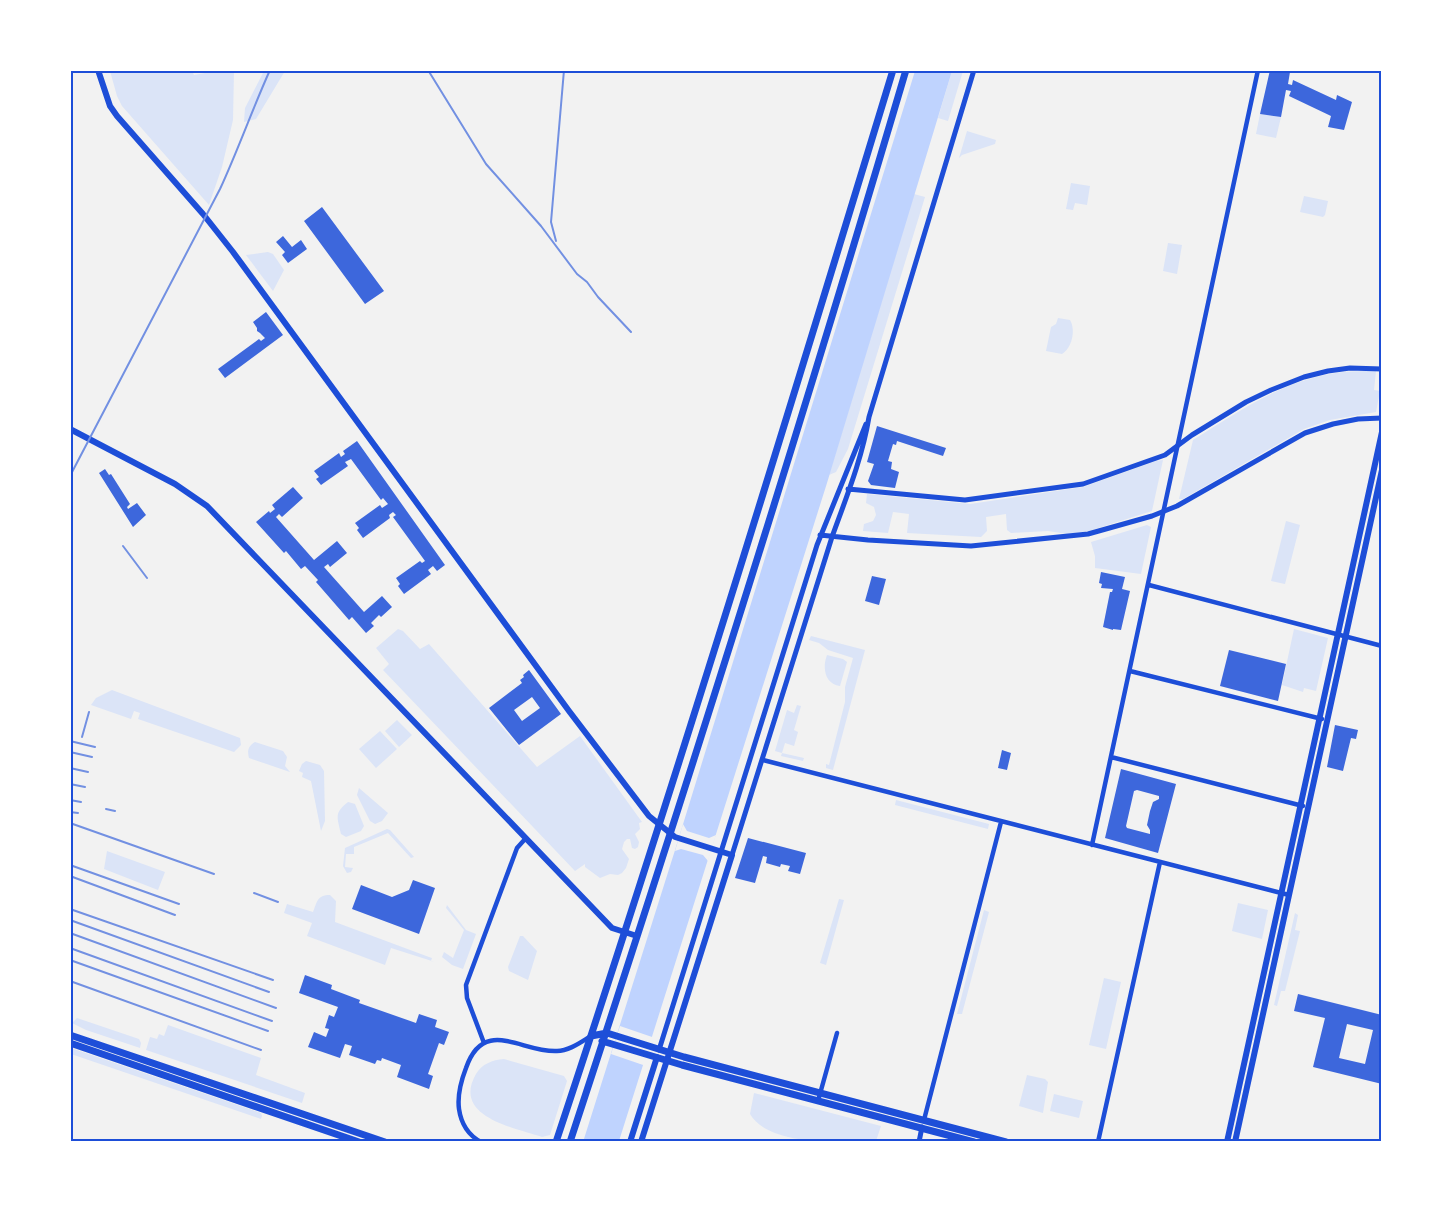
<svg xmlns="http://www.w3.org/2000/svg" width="1452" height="1212" font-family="Manrope,sans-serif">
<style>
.green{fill:#dbe4f7}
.water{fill:#bfd3fe}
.pier{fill:#f2f2f2}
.building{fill:#3d67dc;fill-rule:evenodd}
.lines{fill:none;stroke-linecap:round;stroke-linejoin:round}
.minor{stroke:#1d4ed8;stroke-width:4.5}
.tertiary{stroke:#1d4ed8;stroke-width:5}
.secondary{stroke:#1d4ed8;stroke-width:6}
.primary{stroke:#1d4ed8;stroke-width:7}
.rail{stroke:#7290e2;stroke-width:2}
.neatline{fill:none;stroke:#1d4ed8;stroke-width:2}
</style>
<rect width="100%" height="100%" fill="#f2f2f2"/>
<path class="green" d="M 110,71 L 192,71 L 194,75 L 216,71 L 234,71 L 233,120 L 222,167 L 209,205 L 122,106 L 117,96 Z
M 264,71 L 285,71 L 256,119 L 244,122 L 245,108 Z
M 952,71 L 963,71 L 948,121 L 938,118 Z
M 1260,114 L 1281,117 L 1276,138 L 1256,134 Z
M 967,131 L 996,140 L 995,144 L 962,155 L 959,158 Z
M 1071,183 L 1090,186 L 1087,205 L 1075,203 L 1073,210 L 1066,209 Z
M 914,194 L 925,197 L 848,449 L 836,472 L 829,475 Z
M 1304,196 L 1328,201 L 1325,215 L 1323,217 L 1300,212 Z
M 1168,243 L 1182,245 L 1177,274 L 1163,271 Z
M 268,252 L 273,254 L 284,270 L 273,291 L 246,255 Z
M 1058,318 L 1070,320 C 1076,330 1072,348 1062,354 L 1046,351 L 1051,327 L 1056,324 Z
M 1376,371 L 1374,390 L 1380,391 L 1376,412 L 1330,420 L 1304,429 L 1183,499 L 1179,499 L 1193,440 C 1236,413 1279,383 1330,374 C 1345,371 1360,371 1376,371 Z
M 1163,460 L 1152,511 L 1089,531 L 1067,534 L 1048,531 L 1011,533 L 1007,530 L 1006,514 L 986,517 L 987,531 L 981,537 L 907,533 L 909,514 L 893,512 L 888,533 L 863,531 L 864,524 L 873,521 L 876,515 L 874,507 L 866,503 L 867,494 L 970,504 L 1083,487 L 1156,461 Z
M 1286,521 L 1300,525 L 1285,584 L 1271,581 Z
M 1147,525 L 1151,527 L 1141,574 L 1095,568 L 1095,556 L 1091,542 Z
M 398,629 L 403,631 L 420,649 L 429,644 L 537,767 L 580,736 L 642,822 L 639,823 L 640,829 L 635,834 L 639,842 L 638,847 L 635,849 L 632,848 L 630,839 L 627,839 L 624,842 L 622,849 L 629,859 L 626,868 L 622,873 L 618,875 L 610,874 L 600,878 L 585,867 L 585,864 L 575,871 L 383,670 L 389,664 L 376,648 Z
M 1294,629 L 1328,638 L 1316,691 L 1304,688 L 1303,692 L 1282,685 Z
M 811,636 L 865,650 L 833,770 L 826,768 L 826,764 L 829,765 L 845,702 L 845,687 L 853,658 L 828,650 L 819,643 L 809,640 Z
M 827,655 L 843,659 L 847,662 L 840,686 C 825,684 822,668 827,655 Z
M 112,690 L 240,738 L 241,745 L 234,752 L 138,719 L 140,713 L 134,711 L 131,719 L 91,705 L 96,698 Z
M 797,705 L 801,706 L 794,730 L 798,732 L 794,746 L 785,743 L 782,753 L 804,758 L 803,761 L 781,756 L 782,753 L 775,751 L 787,710 L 794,713 Z
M 397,720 L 412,735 L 399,747 L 385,731 Z
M 380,731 L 397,749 L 376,768 L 359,749 Z
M 255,742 L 283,751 L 287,757 L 285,766 L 290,772 L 249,758 C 247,751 248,746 255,742 Z
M 306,761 L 320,765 L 324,771 L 325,821 L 321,831 L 311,781 L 302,777 L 303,773 L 299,771 L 302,764 Z
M 359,788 L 388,813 L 382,821 L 375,824 L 370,821 L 357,795 Z
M 896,800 L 989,824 L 988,829 L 895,805 Z
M 348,802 L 355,804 L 364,826 L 361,831 L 346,837 L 341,834 C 337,817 334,813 348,802 Z
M 387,829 L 390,830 L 414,857 L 411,858 L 388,833 L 354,847 L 354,854 L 346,854 L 345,867 L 353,868 L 351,872 L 347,873 L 343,866 L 345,848 Z
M 107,851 L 165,872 L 158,890 L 104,869 Z
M 330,895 L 336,901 L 335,922 L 429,957 L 432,958 L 431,961 L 435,962 L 391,948 L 385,965 L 307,936 L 312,923 L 284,913 L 287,904 L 313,912 C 317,902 317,895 330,895 Z
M 839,899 L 844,900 L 826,965 L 820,963 Z
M 1238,903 L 1268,910 L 1262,939 L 1232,931 Z
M 447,905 L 466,930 L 476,934 L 463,969 L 452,965 L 442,957 L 444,952 L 453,958 L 464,930 L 446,908 Z
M 984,910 L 989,912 L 962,1014 L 957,1014 Z
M 1295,913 L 1298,915 L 1295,930 L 1300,931 L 1285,991 L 1281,991 L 1277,1006 L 1274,1005 Z
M 520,936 L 523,936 L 537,951 L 528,980 L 509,971 L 508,967 Z
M 1104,978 L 1121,982 L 1106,1049 L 1089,1045 Z
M 77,1018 L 139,1039 L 141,1043 L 140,1048 L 86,1030 L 72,1023 Z
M 168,1025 L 261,1058 L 256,1075 L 305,1093 L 302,1103 L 146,1050 L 150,1037 L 157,1039 L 159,1034 L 164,1036 Z
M 71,1048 L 261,1113 L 262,1116 L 261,1119 L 71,1054 Z
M 504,1059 L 564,1076 L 567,1081 L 550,1135 L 542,1137 C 516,1128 451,1117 476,1074 C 482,1064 492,1060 504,1059 Z
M 1027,1075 L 1045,1079 L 1048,1082 L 1043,1113 L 1019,1106 Z
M 754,1093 L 881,1126 L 876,1141 C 844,1142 769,1147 750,1114 Z
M 1054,1094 L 1083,1101 L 1079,1118 L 1050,1111 Z"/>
<path class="water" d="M 915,71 L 952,71 L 827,483 L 619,1141 L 583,1142 L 676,847 Z"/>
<path class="pier" d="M 683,824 L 687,831 L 709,838 L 716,835 L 708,861 L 703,855 L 681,849 L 675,851 Z
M 620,1026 L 655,1038 L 646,1066 L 611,1054 Z"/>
<path class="building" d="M 1270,70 L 1290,72 L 1288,84 L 1292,85 L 1293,80 L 1336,100 L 1337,95 L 1352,102 L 1344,130 L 1328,127 L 1331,116 L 1289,96 L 1291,91 L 1286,90 L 1281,117 L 1260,114 Z
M 322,207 L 384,291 L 365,304 L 304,221 Z
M 283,236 L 292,247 L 301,240 L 307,249 L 288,263 L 282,255 L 285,252 L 276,242 Z
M 266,312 L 283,335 L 225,378 L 218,369 L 259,339 L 261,341 L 265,338 L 260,333 L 257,331 L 257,328 L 253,322 Z
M 877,426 L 946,448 L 943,456 L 897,441 L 896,445 L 893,444 L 888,461 L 892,462 L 891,469 L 899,472 L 895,488 L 871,485 L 868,481 L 874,464 L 867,462 Z
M 357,441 L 445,565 L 437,571 L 433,566 L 428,570 L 431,574 L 404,594 L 398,586 L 400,584 L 396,578 L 420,561 L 422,563 L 425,561 L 393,517 L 396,515 L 393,512 L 389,515 L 390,518 L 363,538 L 357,530 L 359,528 L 355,523 L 380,505 L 382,508 L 388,504 L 383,498 L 381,500 L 351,459 L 345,462 L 348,466 L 321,485 L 316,479 L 319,477 L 314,471 L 339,453 L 341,457 L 345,454 L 343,451 Z
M 105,469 L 109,475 L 111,474 L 130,504 L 127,507 L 128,509 L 137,503 L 146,515 L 133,527 L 99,473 Z
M 293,487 L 303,498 L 282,517 L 279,514 L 276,517 L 314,560 L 337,541 L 347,553 L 330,567 L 328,564 L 324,567 L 364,612 L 382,596 L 392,607 L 381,617 L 379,615 L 371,623 L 374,626 L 366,633 L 352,617 L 349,620 L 316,582 L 318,580 L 305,566 L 301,569 L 286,551 L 284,553 L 256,522 L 269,511 L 270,513 L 275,509 L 272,505 Z
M 1101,572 L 1125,577 L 1122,589 L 1130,591 L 1121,630 L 1113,629 L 1113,630 L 1103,627 L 1110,592 L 1112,592 L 1113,589 L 1101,588 L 1102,584 L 1099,583 Z
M 872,576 L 886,579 L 879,605 L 865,601 Z
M 1229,650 L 1286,664 L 1278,701 L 1220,686 Z
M 529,670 L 561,714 L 519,745 L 489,708 L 522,683 L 520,680 L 524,677 L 523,675 ZM 532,697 L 540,708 L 522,721 L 514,710 Z
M 1335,725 L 1358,730 L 1356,739 L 1351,738 L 1343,771 L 1327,767 Z
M 1002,750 L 1011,753 L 1007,770 L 998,768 Z
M 1121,769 L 1176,784 L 1158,853 L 1105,838 ZM 1137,790 L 1159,796 L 1159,799 L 1153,802 L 1150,811 L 1147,825 L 1150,830 L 1150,834 L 1127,828 L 1126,826 L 1134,791 Z
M 748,838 L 806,853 L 800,874 L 788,871 L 790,866 L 781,864 L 780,867 L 766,863 L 767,857 L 763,856 L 755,883 L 735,878 Z
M 413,880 L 435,888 L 419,934 L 352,909 L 361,885 L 392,897 L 409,890 Z
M 305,975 L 332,985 L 331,989 L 360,1000 L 359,1003 L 416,1023 L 419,1014 L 437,1020 L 435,1027 L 449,1032 L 444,1045 L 439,1043 L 428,1074 L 433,1076 L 429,1089 L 397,1077 L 401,1065 L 382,1058 L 381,1061 L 377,1060 L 375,1064 L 349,1055 L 352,1046 L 345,1044 L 340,1058 L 308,1047 L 314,1032 L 326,1037 L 329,1029 L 325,1028 L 329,1015 L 334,1017 L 338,1007 L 299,993 Z
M 1298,994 L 1382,1015 L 1382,1084 L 1313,1067 L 1325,1018 L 1294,1011 ZM 1347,1024 L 1373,1030 L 1365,1064 L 1339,1058 Z"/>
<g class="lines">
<path class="minor" d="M 1149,585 L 1382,646
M 1130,671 L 1322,719
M 1111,757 L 1303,806
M 763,760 L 1289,895
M 1092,845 L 1258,70
M 484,1043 L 467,998 L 466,985 L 517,848 L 526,838
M 818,1101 L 837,1033
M 924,1120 L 1001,822
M 481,1142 C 468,1135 461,1123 459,1109 C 457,1094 461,1081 466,1068 C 484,1016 522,1053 557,1051 C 569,1051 581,1042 591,1036
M 1098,1142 L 1160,862"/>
<path class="tertiary" d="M 848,489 L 965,500 L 1083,484 L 1165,455 L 1192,435 L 1246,402 L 1271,390 L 1304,377 L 1328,371 L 1350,368 L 1382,369
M 820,535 L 868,540 L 971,546 L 1088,534 L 1152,516 L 1177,506 L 1305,433 L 1333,424 L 1358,419 L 1382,418
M 732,855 L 832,537 C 846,498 862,459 869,417 L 974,70
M 659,1050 L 817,545 L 866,424
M 919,1142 L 922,1127"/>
<path class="secondary" d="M 98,70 L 110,106 L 117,116 L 203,214 L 233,252 L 569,711 L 649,816 L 675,837 L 732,855 L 641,1142
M 70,429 L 175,484 L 207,506 L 612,928 L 637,936
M 630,1142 L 657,1057
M 1227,1142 L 1382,432
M 1235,1142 L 1382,470"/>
<path class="primary" d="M 70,1035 L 385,1142
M 591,1036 L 607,1033 L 684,1057 L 1006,1142
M 602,1041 L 682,1065 L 974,1142
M 70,1043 L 359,1142
M 556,1142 C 674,786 784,428 893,70
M 570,1142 C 687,786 800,429 906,70"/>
<path class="rail" d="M 428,70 L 486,164 L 541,226 L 577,274 L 587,282 L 598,297 L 631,332
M 556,241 L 551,222 L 564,70
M 70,476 L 220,189 C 238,150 252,110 270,70
M 123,546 L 147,578
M 82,737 L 89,712
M 70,741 L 95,747
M 70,752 L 92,757
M 70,768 L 88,772
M 70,784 L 85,787
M 70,800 L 81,802
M 106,809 L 115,811
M 70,812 L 78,813
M 70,823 L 214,874
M 70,865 L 179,904
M 70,876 L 175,915
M 254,893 L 278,902
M 70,909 L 273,980
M 70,920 L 269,992
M 70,933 L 276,1008
M 70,948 L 272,1021
M 70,960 L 268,1031
M 70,981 L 261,1050"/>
</g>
<rect width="1452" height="1212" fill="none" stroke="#ffffff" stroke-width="144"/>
<rect x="72" y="72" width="1308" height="1068" class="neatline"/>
</svg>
